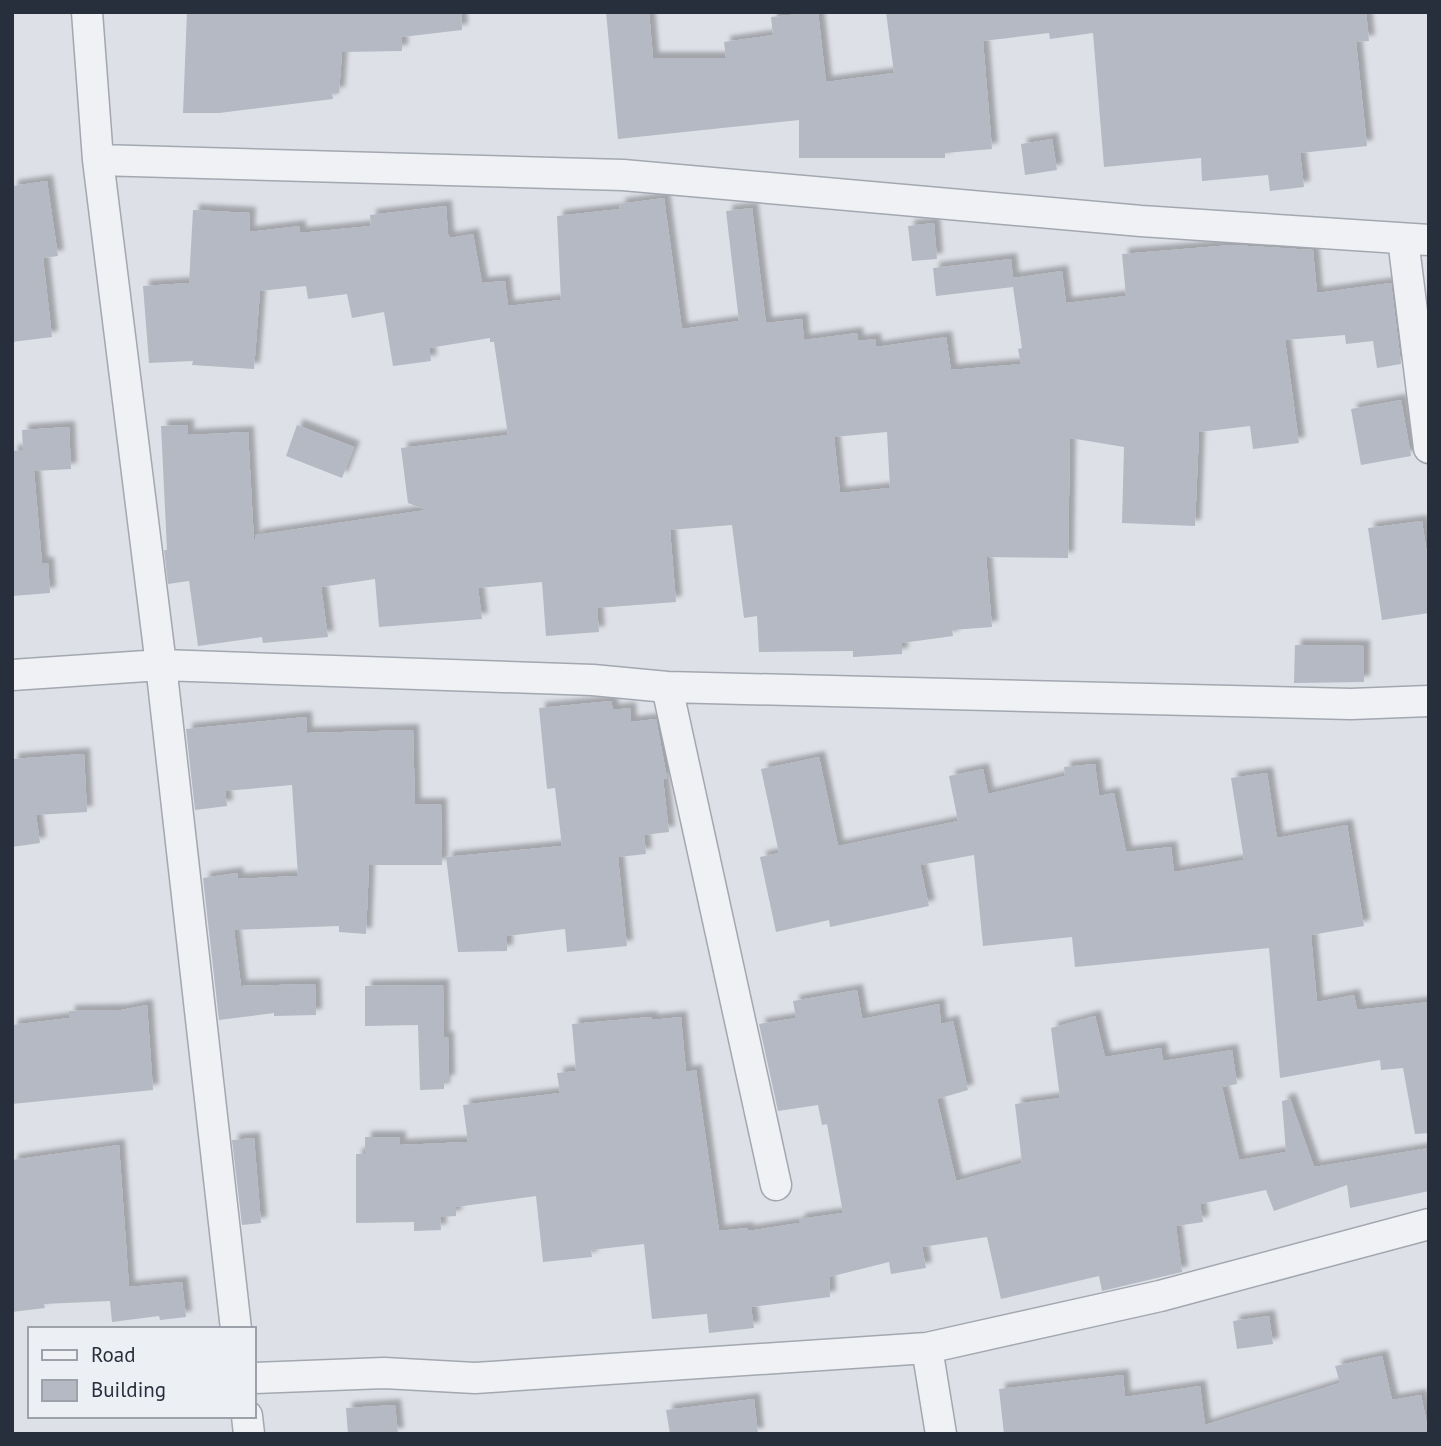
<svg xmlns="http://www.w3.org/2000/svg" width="1441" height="1446" font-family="'PT Sans',sans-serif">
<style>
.building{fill:#b4b9c3;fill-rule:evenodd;filter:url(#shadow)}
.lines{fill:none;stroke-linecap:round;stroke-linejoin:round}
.minor-casing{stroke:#a3a7b0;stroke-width:33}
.minor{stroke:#eff1f5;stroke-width:30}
</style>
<defs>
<filter id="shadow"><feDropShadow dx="6" dy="-6" stdDeviation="2" flood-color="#0004"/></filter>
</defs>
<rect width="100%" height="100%" fill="#dde0e6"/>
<path class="building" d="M 187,12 L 461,12 L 462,30 L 402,37 L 402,51 L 342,52 L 339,93 L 332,93 L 333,99 L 219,113 L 183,113 Z
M 606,12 L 649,12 L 653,58 L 726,58 L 724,42 L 773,35 L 771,17 L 818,12 L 826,82 L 894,73 L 886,12 L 1366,12 L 1369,41 L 1356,42 L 1367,146 L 1300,153 L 1304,187 L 1270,191 L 1268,175 L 1202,181 L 1201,158 L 1104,167 L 1093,33 L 1050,39 L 1049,33 L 983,41 L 992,149 L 945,153 L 945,158 L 799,158 L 799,120 L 618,139 Z
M 1052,139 L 1057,170 L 1025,175 L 1021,144 Z
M 47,181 L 58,256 L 43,258 L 52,337 L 12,342 L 12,186 Z
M 664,198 L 682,329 L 739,321 L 726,211 L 752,208 L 766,323 L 802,319 L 804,340 L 857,333 L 858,341 L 875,339 L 876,347 L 946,337 L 951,370 L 1021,364 L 1018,349 L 1022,348 L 1013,287 L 936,296 L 933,268 L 1011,259 L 1013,278 L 1062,271 L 1066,303 L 1126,296 L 1122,254 L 1232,245 L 1313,250 L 1317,293 L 1391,283 L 1401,364 L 1377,368 L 1373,341 L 1346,344 L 1345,335 L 1285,340 L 1299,443 L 1253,449 L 1250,426 L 1199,432 L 1195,526 L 1122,523 L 1124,447 L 1070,438 L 1068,558 L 986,557 L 992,627 L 952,630 L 953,636 L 902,643 L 902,654 L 853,657 L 853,651 L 759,652 L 757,616 L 744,618 L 732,525 L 670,530 L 676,602 L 597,608 L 599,632 L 546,636 L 542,582 L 478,588 L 482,619 L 379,627 L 375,579 L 321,587 L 328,637 L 263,643 L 262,637 L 198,646 L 189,581 L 168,584 L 164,550 L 167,550 L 161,426 L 188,425 L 188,435 L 248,432 L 254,542 L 256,535 L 426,510 L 408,503 L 401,448 L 508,435 L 494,342 L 490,342 L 490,338 L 429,348 L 431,361 L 393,366 L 384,312 L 352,318 L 347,294 L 308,299 L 306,286 L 260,291 L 254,369 L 192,365 L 193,361 L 149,363 L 143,286 L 189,283 L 193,210 L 250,213 L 249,232 L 300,226 L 300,233 L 371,226 L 370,215 L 446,206 L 448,234 L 450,238 L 473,234 L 482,283 L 505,281 L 508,306 L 561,300 L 557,216 L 620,209 L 619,204 ZM 887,432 L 890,488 L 840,493 L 834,437 Z
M 934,223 L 937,259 L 912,261 L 908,226 Z
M 1401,400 L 1411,456 L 1361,465 L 1351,409 Z
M 297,425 L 354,447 L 342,478 L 286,456 Z
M 69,427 L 71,469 L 34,471 L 42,563 L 48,563 L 50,593 L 12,596 L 12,451 L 23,450 L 22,430 Z
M 1422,521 L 1429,568 L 1429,613 L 1382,620 L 1368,528 Z
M 1295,645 L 1364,646 L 1364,682 L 1294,683 Z
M 611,701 L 613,710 L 630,708 L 631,722 L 656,719 L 667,778 L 663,779 L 669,832 L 644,835 L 646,854 L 618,857 L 627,946 L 567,952 L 565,929 L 507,936 L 507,951 L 458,952 L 446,857 L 562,846 L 555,788 L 547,789 L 539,708 Z
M 306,717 L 307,733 L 413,730 L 415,804 L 441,804 L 442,865 L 369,865 L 366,934 L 339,932 L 339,926 L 234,930 L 241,986 L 315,984 L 316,1015 L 274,1016 L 274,1013 L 219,1020 L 203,878 L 237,873 L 238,879 L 298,876 L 292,785 L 225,791 L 227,806 L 195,810 L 186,729 Z
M 84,754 L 87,812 L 36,815 L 40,843 L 12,847 L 12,759 Z
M 819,757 L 838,846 L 958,821 L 949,776 L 983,769 L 988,794 L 1065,776 L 1064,767 L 1095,764 L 1099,796 L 1114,793 L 1126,852 L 1171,847 L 1174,872 L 1244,860 L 1231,778 L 1267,773 L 1277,838 L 1347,825 L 1364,926 L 1311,935 L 1317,1002 L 1354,995 L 1357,1010 L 1429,1002 L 1429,1133 L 1415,1134 L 1403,1068 L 1381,1070 L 1380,1060 L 1280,1078 L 1269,948 L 1075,967 L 1072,937 L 983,946 L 974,855 L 920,865 L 929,906 L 830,927 L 829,920 L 776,932 L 760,857 L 779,853 L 761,769 Z
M 443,985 L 444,1038 L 448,1037 L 449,1081 L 444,1081 L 444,1089 L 420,1090 L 418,1025 L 365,1026 L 365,986 Z
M 857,990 L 862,1019 L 939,1004 L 941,1024 L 953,1021 L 968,1090 L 937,1099 L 956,1181 L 1022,1163 L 1015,1104 L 1060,1098 L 1051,1028 L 1095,1016 L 1105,1057 L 1161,1048 L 1163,1061 L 1232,1050 L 1237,1084 L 1222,1087 L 1239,1160 L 1286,1152 L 1282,1101 L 1290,1099 L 1314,1167 L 1429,1148 L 1429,1191 L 1350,1208 L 1347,1185 L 1274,1211 L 1266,1190 L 1200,1204 L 1203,1222 L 1176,1226 L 1182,1272 L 1102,1291 L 1099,1276 L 1001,1299 L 987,1237 L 922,1247 L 926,1268 L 891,1274 L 889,1262 L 829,1277 L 830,1297 L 751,1307 L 754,1328 L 709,1333 L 707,1314 L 652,1319 L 644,1244 L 591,1250 L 592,1257 L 543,1262 L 536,1196 L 456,1207 L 456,1216 L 440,1217 L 441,1230 L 414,1231 L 414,1222 L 356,1223 L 356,1154 L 365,1154 L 365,1137 L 400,1137 L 400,1145 L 468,1142 L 463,1105 L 560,1093 L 557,1073 L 576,1071 L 572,1024 L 651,1017 L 652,1020 L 681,1017 L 686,1072 L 696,1070 L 719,1231 L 747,1228 L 748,1231 L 799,1223 L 799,1219 L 843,1213 L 827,1124 L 822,1125 L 818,1105 L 778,1111 L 759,1024 L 796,1018 L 793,1001 Z
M 147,1005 L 153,1090 L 12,1104 L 12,1025 L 69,1018 L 69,1011 L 121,1010 Z
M 254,1138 L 261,1223 L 242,1225 L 232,1140 Z
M 119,1145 L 129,1287 L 182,1282 L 186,1317 L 160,1320 L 159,1316 L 112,1322 L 110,1301 L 44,1304 L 45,1308 L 12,1312 L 12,1160 Z
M 1269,1316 L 1273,1344 L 1237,1349 L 1233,1321 Z
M 1382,1356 L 1392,1400 L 1421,1395 L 1429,1434 L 1004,1434 L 999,1389 L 1123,1375 L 1125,1397 L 1200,1386 L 1205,1425 L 1340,1383 L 1335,1366 Z
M 754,1399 L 758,1434 L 670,1434 L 666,1410 Z
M 395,1405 L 398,1434 L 348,1434 L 346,1408 Z"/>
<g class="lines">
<g class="minor-casing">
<path id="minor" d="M 87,12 L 98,160 L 161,665 L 236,1329
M 98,160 L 623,175 L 1141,221 L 1429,240
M 1403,239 L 1429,448
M 12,675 L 161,665 L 593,680 L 667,687 L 1351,704 L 1429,701
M 667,687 L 776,1185
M 927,1348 L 941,1434
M 254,1378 L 384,1373 L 475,1378 L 927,1348 L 1160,1296 L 1429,1224
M 247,1416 L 249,1434"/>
</g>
<use href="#minor" class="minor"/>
</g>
<rect width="1441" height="1446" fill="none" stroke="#272e3c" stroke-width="28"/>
<rect x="28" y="1327" width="228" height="91" fill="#eceff4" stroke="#9da2aa" stroke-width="2"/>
<rect x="42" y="1350" width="35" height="10" fill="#eff1f5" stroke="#9da2aa" stroke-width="2"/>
<text x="91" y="1362" font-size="21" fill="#272e3c">Road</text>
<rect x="42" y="1380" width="35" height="21" fill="#b4b9c3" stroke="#9da2aa" stroke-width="2"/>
<text x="91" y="1397" font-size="21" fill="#272e3c">Building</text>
</svg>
